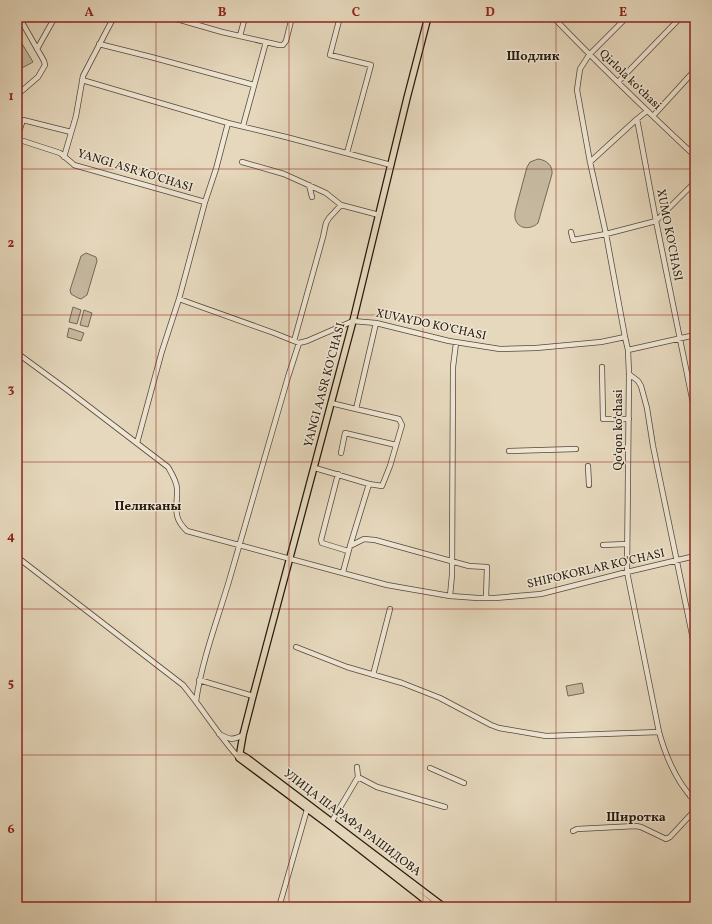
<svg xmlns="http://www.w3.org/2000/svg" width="712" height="924" font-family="Vollkorn,serif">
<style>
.green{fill:#c5b89f;stroke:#746856}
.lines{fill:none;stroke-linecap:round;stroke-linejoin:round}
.minor-casing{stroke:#54493a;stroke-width:6}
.major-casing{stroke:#24190e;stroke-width:8}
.minor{stroke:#efe6d4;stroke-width:4.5}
.major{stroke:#e6d8bd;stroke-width:5.5}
.grid{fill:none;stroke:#8f2418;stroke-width:1;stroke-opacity:0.55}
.labels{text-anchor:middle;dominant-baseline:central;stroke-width:3;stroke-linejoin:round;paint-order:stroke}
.street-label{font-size:12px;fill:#24190e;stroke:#efe6d4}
.neighbourhood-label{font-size:13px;font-weight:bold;fill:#24190e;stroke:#efe6d4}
.neatline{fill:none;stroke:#8f2418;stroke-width:1.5}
.grid-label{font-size:13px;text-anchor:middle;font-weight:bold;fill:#8f2418}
</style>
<rect width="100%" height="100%" fill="#e6d8bd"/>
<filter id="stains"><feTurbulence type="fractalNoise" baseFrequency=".005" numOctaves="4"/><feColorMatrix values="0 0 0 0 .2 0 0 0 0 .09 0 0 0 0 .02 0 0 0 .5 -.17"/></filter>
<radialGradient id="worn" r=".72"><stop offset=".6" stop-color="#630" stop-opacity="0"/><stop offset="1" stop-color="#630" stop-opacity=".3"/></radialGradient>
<path class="green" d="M 21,42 L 33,62 L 22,68 L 17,60 L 17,44 Z
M 538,159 C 547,160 553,166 552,174 L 538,223 C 532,229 520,230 516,221 C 514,217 515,212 516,208 L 527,167 L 530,162 Z
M 86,253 L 96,257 L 97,261 L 87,295 L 81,299 L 78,298 L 71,294 L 70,290 L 81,256 Z
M 73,307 L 81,310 L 77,324 L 69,322 Z
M 84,310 L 92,313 L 88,327 L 80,325 Z
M 69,328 L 84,333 L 81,341 L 67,337 Z
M 582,683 L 584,693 L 568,696 L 566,686 Z"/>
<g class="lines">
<g class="minor-casing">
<path id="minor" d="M 170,17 L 222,32 L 279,45 L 283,45 L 286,41 L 292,17
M 340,17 L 330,55 L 371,65 L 347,153
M 553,17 C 599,65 647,111 695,156
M 627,17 L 589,55 L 580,69 L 577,90 L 590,162 L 606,234 L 625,337 L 628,350 L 629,374 L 627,572 L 659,732 C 666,757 676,782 695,801
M 195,24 L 197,17
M 240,36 L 245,17
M 99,44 L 151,57 L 254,85
M 37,49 L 55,17
M 82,80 L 228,123 L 286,137 L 391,165
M 618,82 L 681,17
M 17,95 L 38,77 L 45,65 L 44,61 L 19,17
M 647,111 L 637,119 L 656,221 L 695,413
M 653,116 L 695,70
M 243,126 L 266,42
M 17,137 L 23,120 L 71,132
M 17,139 L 60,153 L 72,163 L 74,165 L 205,202
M 689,150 L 695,145
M 64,157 L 76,116 L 83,76 L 107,30 L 114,17
M 242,162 L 284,174 L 326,193 L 341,205 L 379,215
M 590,162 L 637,119
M 309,185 L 312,197
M 571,232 L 573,240 L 606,234 L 656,221 L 695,182
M 179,299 L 274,333 L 299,343 L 307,341 L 353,321 L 376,323 L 449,341 L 500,349 L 536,348 L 601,342 L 625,337
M 294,341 L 323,237 L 326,223 L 329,218 L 341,205
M 628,350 L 695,335
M 17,353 L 66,389 L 168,467 C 172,474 176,480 177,488 C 178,506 171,516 187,531 L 387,585 L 450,596 L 478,598 L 495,598 L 541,594 L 627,572 L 695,556
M 602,367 L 603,419 L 629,419
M 629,374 L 638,381 L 641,386 L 647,408 L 653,446 L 695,649
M 331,403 L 356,409
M 137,443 L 162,351 L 179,299 L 205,202 L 216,169 L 228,123
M 509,451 L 576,449
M 341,453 L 345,433 L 396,445
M 588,466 L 589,485
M 315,468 L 369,484
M 338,474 L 321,540 L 322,543 L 348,551
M 603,545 L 627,544
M 350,546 L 364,539 L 375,540 L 469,566 L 487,567 L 486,598
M 17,557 L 183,685 C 203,709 218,735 239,758
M 343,572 L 350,546 L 369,484 L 382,486 L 390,466 L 402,425 L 399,419 L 356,409 L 376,323
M 450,596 L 452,575 L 453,367 L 456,343
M 296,647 L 347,667 L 402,683 L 440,698 L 491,725 L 499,728 L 546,736 L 659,732
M 373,675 L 390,609
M 199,680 L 253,696
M 196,701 C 202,660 217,621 229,581 C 248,513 268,445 288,377 L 299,343
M 219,734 C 229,739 232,741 243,735
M 357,767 L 358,777 L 377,787 L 445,807
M 430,768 L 464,783
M 690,796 L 695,790
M 332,821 L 358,777
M 573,831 L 577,829 L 636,826 L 641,827 L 666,839 L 670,837 L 695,810
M 279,907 L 308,806"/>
</g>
<g class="major-casing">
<path id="major" d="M 428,17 L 407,98 L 353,321 L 253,696 L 243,735 L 239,758 L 333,828 L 434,907
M 240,754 L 247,758 L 444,907"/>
</g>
<use href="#minor" class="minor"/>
<use href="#major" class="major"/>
</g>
<path class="grid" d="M 156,17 L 156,907M 289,17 L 289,907M 423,17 L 423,907M 556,17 L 556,907M 17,169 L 695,169M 17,315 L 695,315M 17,462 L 695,462M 17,609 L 695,609M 17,755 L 695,755"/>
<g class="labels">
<g class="street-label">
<text transform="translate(630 80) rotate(44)">Qirlola koʻchasi</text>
<text transform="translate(135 171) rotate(17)">YANGI ASR KO'CHASI</text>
<text transform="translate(669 235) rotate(79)">XUMO KO'CHASI</text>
<text transform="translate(431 325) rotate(12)">XUVAYDO KO'CHASI</text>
<text transform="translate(325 385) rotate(-75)">YANGI AASR KO'CHASI</text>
<text transform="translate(619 430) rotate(-90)">Qoʻqon koʻchasi</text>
<text transform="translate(596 569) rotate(-13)">SHIFOKORLAR KO'CHASI</text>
<text transform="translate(352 823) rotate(37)">УЛИЦА ШАРАФА РАШИДОВА</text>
</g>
<g class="neighbourhood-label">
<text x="533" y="57">Шодлик</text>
<text x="148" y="507">Пеликаны</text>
<text x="636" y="818">Широтка</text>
</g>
</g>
<rect width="712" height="924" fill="none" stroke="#e6d8bd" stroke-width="44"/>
<rect x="22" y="22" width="668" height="880" class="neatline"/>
<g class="grid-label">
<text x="89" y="16">A</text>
<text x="222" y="16">B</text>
<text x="356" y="16">C</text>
<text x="490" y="16">D</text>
<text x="623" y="16">E</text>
<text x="11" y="100">1</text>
<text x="11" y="247">2</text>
<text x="11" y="393">3</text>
<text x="11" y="540">4</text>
<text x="11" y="687">5</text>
<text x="11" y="833">6</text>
</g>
<rect width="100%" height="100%" filter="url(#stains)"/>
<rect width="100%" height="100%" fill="url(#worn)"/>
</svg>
